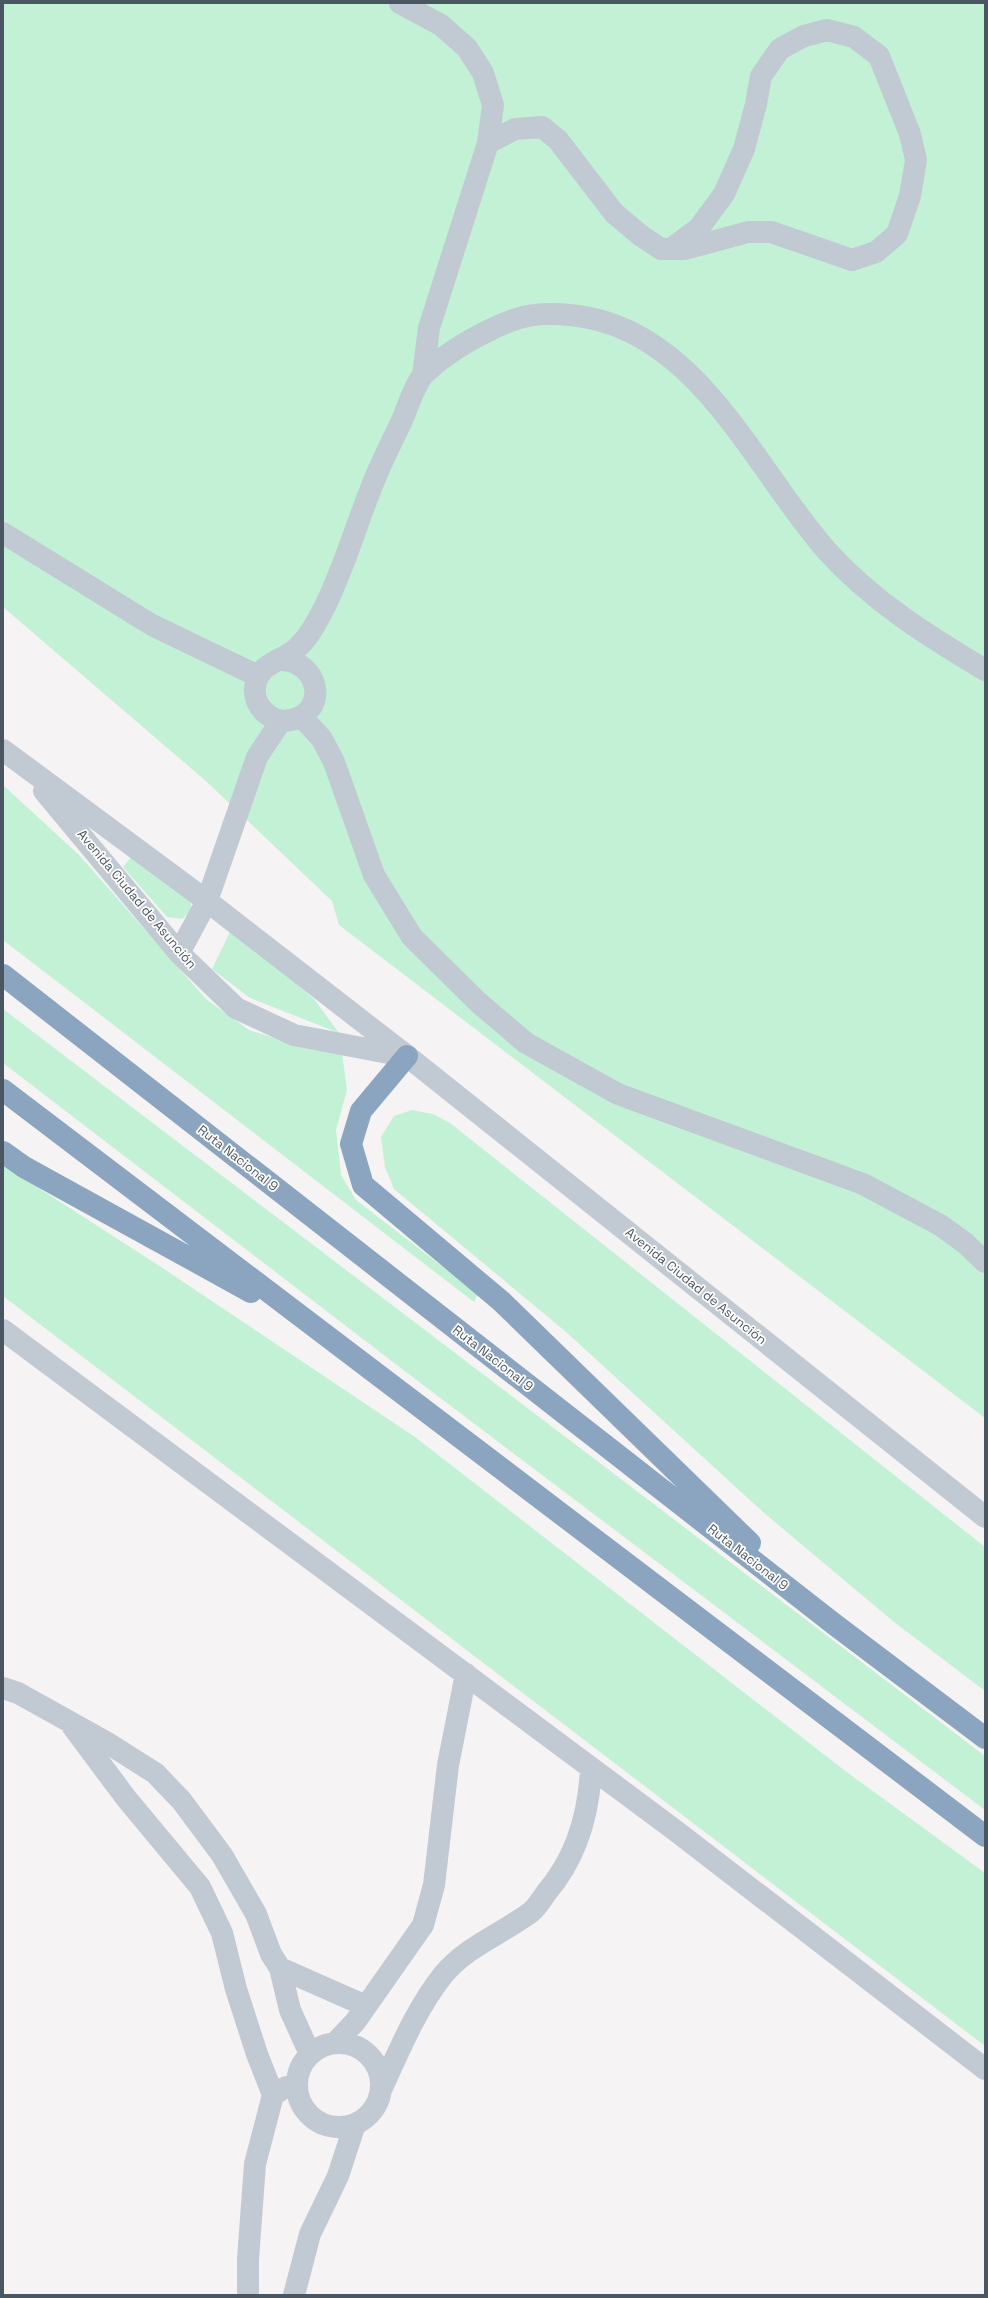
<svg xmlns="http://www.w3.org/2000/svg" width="988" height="2298" font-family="'Space Grotesk',sans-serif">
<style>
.green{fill:#c3f1d5}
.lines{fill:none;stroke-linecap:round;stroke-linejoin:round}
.minor{stroke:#c1cad2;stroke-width:22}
.highway{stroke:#8ba5c1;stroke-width:22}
.labels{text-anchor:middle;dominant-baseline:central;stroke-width:3.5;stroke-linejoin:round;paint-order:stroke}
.street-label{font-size:13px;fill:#4a5661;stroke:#fff}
</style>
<rect width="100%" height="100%" fill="#f5f3f3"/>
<path class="green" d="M 3,3 L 985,3 L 985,1418 L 339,925 L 332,901 L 207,782 L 3,607 Z
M 3,785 L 79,855 L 206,999 L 249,1030 L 309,1049 L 342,1053 L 347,1090 L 336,1130 L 341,1175 L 356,1200 L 478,1294 L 474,1302 L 3,940 Z
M 132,856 L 190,898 L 192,910 L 182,919 L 167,917 L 123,867 Z
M 230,932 L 280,969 L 314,999 L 339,1033 L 250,998 L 212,969 Z
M 3,1009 L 985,1756 L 985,1810 L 406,1372 L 3,1063 Z
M 412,1110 L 433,1114 L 450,1123 L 985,1547 L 985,1691 L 894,1622 L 763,1512 L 565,1331 L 394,1189 L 385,1167 L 381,1137 L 394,1116 Z
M 3,1165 L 158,1265 L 415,1437 L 844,1770 L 985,1873 L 985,2046 L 3,1296 Z"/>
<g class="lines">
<path class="minor" d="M 400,3 L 441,25 L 467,48 L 483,73 L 493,105 L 488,143 L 429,328 L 423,375
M 488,143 L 515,129 L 542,127 L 558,140 L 614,213 L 640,235 L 661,249 L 685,249 L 748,232 L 771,232 L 852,260 L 876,252 L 897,234 L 910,196 L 916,160 L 910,134 L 879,56 L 854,37 L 827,30 L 804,36 L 780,49 L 761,76 L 756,104 L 744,149 L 724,194 L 699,228 L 671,249
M 3,533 L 152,625 L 258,676
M 281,660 C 320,661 329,712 291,720 C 272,724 253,707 255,688 C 257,663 282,662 297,648 C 308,638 315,625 322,612 C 342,574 354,531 370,491 C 379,466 392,442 403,418 C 409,404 415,383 425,373 C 444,355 469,340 492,329 C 520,315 539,312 570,315 C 696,326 753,467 827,551 C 872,601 928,636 985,670
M 301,716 L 322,739 L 334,762 L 374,875 L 412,937 L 479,1003 L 526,1043 L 618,1094 L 863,1184 L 940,1225 L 965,1243 L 985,1262
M 3,750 L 207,901 L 407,1056 L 985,1517
M 44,791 L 179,953 L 236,1008 L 294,1035 L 404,1056
M 179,953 L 207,901 L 257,757 L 281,721
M 3,1330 L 676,1831 L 985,2069
M 3,1688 L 18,1693 L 106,1742 L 155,1773 L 181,1800 L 222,1855 L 256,1914 L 271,1954 L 280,1968 L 290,2010 L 310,2054
M 73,1727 L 126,1798 L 200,1887 L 222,1933 L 236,1989 L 257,2054 L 273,2095
M 280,1968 L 366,2006
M 336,2042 L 355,2022 L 423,1925 L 434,1885 L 448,1765 L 466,1674
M297 2085a42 42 0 1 1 84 0a42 42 0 1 1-84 0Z
M 381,2090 C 399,2051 416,2009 443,1975 C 467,1946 502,1934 531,1912 C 537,1907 542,1899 546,1893 C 577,1857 589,1814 591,1768
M 248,2295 L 248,2259 L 255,2164 L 273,2095 L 286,2087
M 294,2295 L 310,2234 L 338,2176 L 355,2124"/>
<path class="highway" d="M 3,975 L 834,1624 L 985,1738
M 407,1056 L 361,1111 L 351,1144 L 363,1185 L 501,1301 L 750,1543
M 3,1090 L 985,1836
M 3,1152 L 24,1167 L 251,1292"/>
</g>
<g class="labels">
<g class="street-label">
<text transform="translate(137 899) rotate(50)">Avenida Ciudad de Asunción</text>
<text transform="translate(238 1158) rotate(38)">Ruta Nacional 9</text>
<text transform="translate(696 1286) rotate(39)">Avenida Ciudad de Asunción</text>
<text transform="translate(493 1358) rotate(38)">Ruta Nacional 9</text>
<text transform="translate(748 1557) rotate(38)">Ruta Nacional 9</text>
</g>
</g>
<rect width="988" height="2298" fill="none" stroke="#4a5661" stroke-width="8"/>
</svg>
